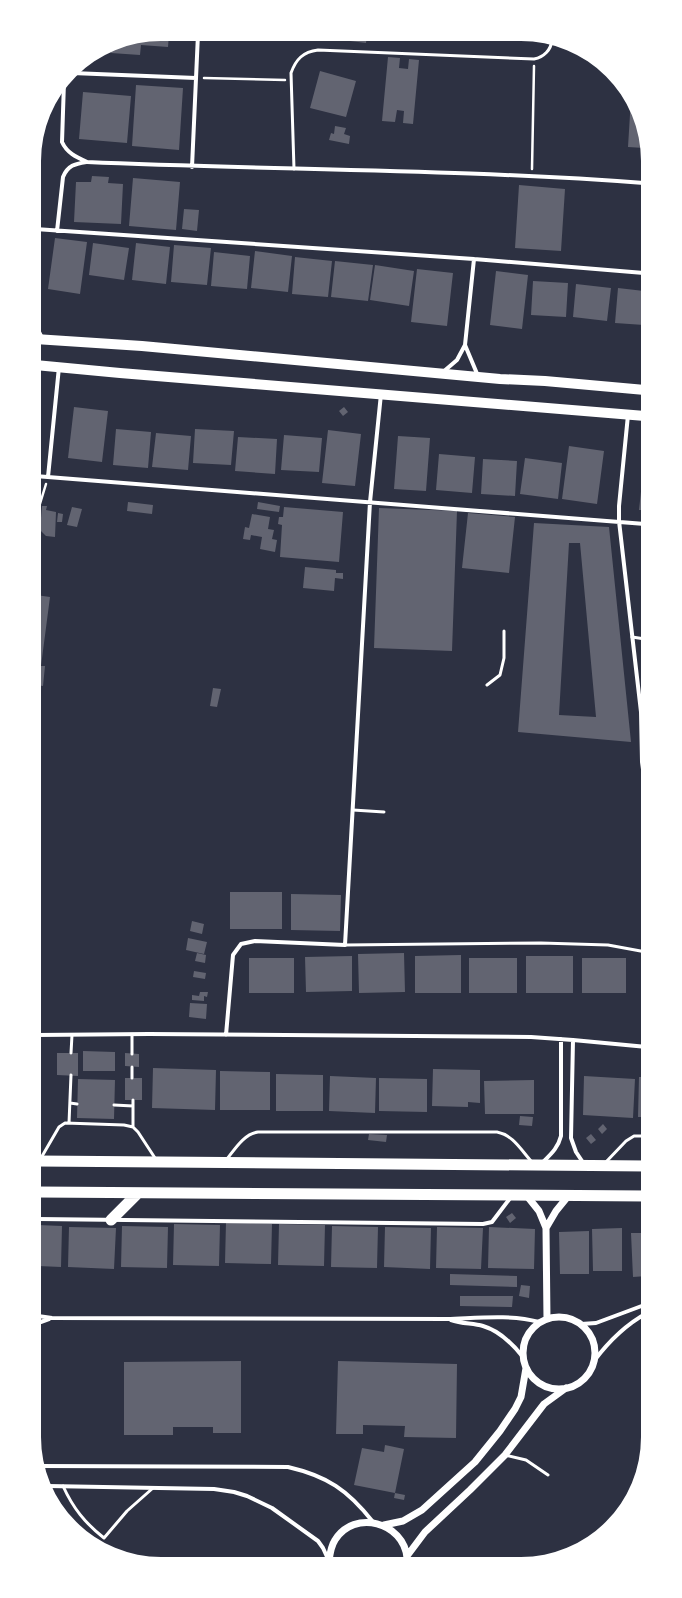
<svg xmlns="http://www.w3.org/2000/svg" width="682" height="1598" font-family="Lato,sans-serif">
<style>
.building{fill:#626471;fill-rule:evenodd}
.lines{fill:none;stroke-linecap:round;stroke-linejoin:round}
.path{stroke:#fff;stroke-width:2.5}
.service{stroke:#fff;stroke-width:3}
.minor{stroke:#fff;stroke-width:4}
.tertiary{stroke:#fff;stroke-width:7}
.primary{stroke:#fff;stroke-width:10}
.trunk{stroke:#fff;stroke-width:11}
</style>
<rect width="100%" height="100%" fill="#2d3142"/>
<path class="building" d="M 161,34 L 169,34 L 168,47 L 141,45 L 140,55 L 111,53 L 113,44 L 129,40 L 129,44 L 132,44 L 132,40 Z
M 327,35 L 367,35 L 366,43 L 350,41 L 351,37 L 344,36 L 343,38 Z
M 388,57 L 400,58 L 399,68 L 408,69 L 409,59 L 419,60 L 413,124 L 403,123 L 404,111 L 397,110 L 395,122 L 382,121 Z
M 320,71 L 356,81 L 346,117 L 310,108 Z
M 136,85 L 183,88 L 179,150 L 132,146 Z
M 83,92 L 131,96 L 127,143 L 79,139 Z
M 631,98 L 644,128 L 644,148 L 628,147 Z
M 335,126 L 346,128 L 344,134 L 350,136 L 349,144 L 329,140 L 331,133 L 334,134 Z
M 37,142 L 36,169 L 34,169 L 34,152 Z
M 92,176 L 109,177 L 108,183 L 123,184 L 121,224 L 74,222 L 76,182 L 91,182 Z
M 133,178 L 180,182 L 176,230 L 129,226 Z
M 519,185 L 565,189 L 561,251 L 515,248 Z
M 184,209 L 199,210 L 197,231 L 182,229 Z
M 55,238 L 87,242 L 80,294 L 48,289 Z
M 93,243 L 129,248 L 124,280 L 89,275 Z
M 136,243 L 170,247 L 166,284 L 132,280 Z
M 174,245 L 211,248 L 207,285 L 171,282 Z
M 255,251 L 292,256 L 288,292 L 251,288 Z
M 214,252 L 250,256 L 247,289 L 211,286 Z
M 295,257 L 332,261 L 328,297 L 292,294 Z
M 335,261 L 373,265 L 368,301 L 331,297 Z
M 375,265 L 414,271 L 409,306 L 370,300 Z
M 417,269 L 453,273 L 447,326 L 411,322 Z
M 496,271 L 528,275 L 522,329 L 490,325 Z
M 533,281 L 568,283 L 566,317 L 531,315 Z
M 576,284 L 611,288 L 607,321 L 573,317 Z
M 618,288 L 644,291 L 644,325 L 615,323 Z
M 74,407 L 108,411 L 102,462 L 68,458 Z
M 344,407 L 348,412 L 343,416 L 339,411 Z
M 116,429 L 151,432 L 148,468 L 113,465 Z
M 195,429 L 234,431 L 231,465 L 193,463 Z
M 328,430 L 361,434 L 355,486 L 322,483 Z
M 156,433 L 191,436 L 188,470 L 152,467 Z
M 284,435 L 322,438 L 319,472 L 281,470 Z
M 398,436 L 430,438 L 426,491 L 394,489 Z
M 238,437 L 277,439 L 275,474 L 235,471 Z
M 569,446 L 604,451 L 597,504 L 562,499 Z
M 439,454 L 475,457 L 472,493 L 436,490 Z
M 525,458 L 562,463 L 558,499 L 520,494 Z
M 483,459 L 517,461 L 515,496 L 481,494 Z
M 644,464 L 645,464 L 645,510 L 639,510 Z
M 128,502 L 153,505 L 152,514 L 127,511 Z
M 258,502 L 280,506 L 279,512 L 257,509 Z
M 42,506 L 47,506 L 46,510 L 56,512 L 55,537 L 46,536 L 40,530 Z
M 72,507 L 82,509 L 77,527 L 67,525 Z
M 284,507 L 343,512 L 339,562 L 280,557 L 282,525 L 278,524 L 279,517 L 283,517 Z
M 379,508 L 457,511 L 452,651 L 374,648 Z
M 58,513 L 63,514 L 62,522 L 57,522 Z
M 468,513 L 515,517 L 509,573 L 462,568 Z
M 252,514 L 270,517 L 268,529 L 274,530 L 272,539 L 277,540 L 275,552 L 260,549 L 262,537 L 251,535 L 250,540 L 243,539 L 245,527 L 249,528 Z
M 534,523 L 609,527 L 631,742 L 518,732 ZM 569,543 L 580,543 L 596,717 L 559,715 Z
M 305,567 L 336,570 L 336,573 L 343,573 L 343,579 L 335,578 L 334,591 L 303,588 Z
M 36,595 L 50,597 L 41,666 L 45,666 L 43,686 L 36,685 Z
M 213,688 L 221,689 L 217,707 L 210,706 Z
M 230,892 L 282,892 L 282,929 L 230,929 Z
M 291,894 L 341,895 L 340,931 L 291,930 Z
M 192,921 L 204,924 L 202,934 L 190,931 Z
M 188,938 L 207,942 L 204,954 L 186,950 Z
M 197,953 L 206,955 L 205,963 L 195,961 Z
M 404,953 L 405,992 L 359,993 L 358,954 Z
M 461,955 L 461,993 L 415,993 L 415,956 Z
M 352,956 L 352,991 L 306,992 L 305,957 Z
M 526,956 L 573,956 L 573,993 L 526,993 Z
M 249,958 L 294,958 L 294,993 L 249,993 Z
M 469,958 L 517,958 L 517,993 L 469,993 Z
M 582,958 L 626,958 L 626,993 L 582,993 Z
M 194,971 L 206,973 L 205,979 L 193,977 Z
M 200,992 L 208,992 L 207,997 L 204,996 L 204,1001 L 192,1000 L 192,995 L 199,996 Z
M 190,1003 L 207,1004 L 206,1019 L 189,1017 Z
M 83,1051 L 115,1052 L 115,1071 L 83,1071 Z
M 57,1053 L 78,1053 L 78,1076 L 57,1075 Z
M 125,1053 L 139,1054 L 139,1067 L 125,1066 Z
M 153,1068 L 216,1070 L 215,1110 L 152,1108 Z
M 433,1069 L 480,1070 L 480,1103 L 468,1102 L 468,1107 L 432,1106 Z
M 220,1071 L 270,1072 L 270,1110 L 220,1110 Z
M 276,1074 L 323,1075 L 323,1111 L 276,1111 Z
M 330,1076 L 376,1078 L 375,1113 L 329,1111 Z
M 584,1076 L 635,1079 L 633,1118 L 583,1115 Z
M 639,1077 L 647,1077 L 647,1117 L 638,1117 Z
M 125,1078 L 142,1078 L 142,1100 L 125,1100 Z
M 379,1078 L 427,1079 L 427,1112 L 379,1111 Z
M 78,1079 L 115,1080 L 114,1119 L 77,1118 Z
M 534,1080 L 534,1114 L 485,1114 L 484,1081 Z
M 520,1116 L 533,1117 L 532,1126 L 519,1125 Z
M 603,1124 L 607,1129 L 602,1134 L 598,1129 Z
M 369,1134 L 387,1135 L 386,1142 L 368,1140 Z
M 591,1134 L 596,1140 L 591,1144 L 586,1138 Z
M 512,1213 L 516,1218 L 510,1223 L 506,1217 Z
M 226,1222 L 272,1224 L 271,1264 L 225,1263 Z
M 174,1224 L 220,1225 L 219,1266 L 173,1265 Z
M 279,1224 L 325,1225 L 324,1266 L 278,1265 Z
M 38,1225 L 62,1226 L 61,1267 L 38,1266 Z
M 122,1226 L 168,1227 L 167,1268 L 121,1267 Z
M 332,1226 L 378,1227 L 377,1268 L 331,1267 Z
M 69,1227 L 116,1228 L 114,1269 L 68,1267 Z
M 385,1227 L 431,1228 L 430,1269 L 384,1267 Z
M 437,1227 L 483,1228 L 481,1269 L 436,1268 Z
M 489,1227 L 535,1229 L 534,1269 L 488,1268 Z
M 622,1228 L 622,1271 L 593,1271 L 592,1229 Z
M 589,1231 L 589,1274 L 560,1274 L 559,1232 Z
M 631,1233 L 647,1233 L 647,1276 L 633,1277 Z
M 450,1274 L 517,1276 L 517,1287 L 450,1285 Z
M 521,1285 L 530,1286 L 529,1298 L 519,1296 Z
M 460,1296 L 513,1296 L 512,1307 L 460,1306 Z
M 241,1361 L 241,1433 L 213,1433 L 213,1427 L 173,1427 L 173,1435 L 124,1435 L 124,1362 Z
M 338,1361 L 457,1364 L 456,1438 L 404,1437 L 405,1426 L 363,1425 L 363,1434 L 336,1434 Z
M 385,1445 L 404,1449 L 395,1493 L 354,1485 L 362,1448 L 384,1452 Z
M 395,1493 L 405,1495 L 404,1500 L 394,1498 Z"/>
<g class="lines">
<path class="path" d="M 204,78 L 285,80
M 532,169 L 534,66
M 35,520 L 46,484"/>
<path class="service" d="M 294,169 L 291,73 C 296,59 303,52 318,50 L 534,59 C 544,57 551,50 552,40
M 632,637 L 645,639
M 487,685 L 500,675 L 504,658 L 504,631
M 353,810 L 384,812
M 345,945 L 541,943 L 608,945 L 646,952
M 132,1035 L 132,1054
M 71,1053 L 72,1035
M 132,1067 L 132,1078
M 133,1100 L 133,1127
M 70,1103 L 77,1104
M 114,1105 L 133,1106
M 69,1123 L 71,1075
M 41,1158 L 59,1127 L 65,1123 L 124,1125 L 133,1127 L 138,1132 L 155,1158
M 227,1159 C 235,1149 244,1134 258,1132 L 497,1132 C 513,1135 521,1150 531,1161
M 605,1163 L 626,1141 L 634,1136 L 647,1136
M 505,1455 L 526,1460 L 548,1475
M 63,1486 C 73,1508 85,1523 104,1538 L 127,1511 L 153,1488"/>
<path class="minor" d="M 72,73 L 196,78
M 64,82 L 62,142 C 67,153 76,157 87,162
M 192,167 L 198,34
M 35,229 L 474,259 L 644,273
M 57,231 L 63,177 C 68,165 75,164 87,162 C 273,170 459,169 644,183
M 35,239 L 36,230
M 35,324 L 42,338
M 465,345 L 478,376
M 443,372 L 457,360 L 465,345 L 474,259
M 628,415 L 619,506 L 619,521 L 641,712 L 642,762 L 646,791
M 35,476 L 645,524
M 48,477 L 59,367
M 37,1035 L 149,1034 L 531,1037 L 573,1040 L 647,1047
M 226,1035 L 233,955 L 241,944 L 255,941 L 345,945 L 370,502 L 381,394
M 573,1040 L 571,1138 L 576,1152 L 584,1164
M 543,1162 C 551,1154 558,1148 561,1136 L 561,1039
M 38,1219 L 483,1224 L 492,1222 L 511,1197
M 38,1316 L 52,1318 L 447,1319 C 478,1318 510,1314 539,1322
M 451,1320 C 462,1324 473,1323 483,1326 C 500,1331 512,1343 523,1357
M 38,1323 L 49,1319
M 581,1324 L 596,1323 L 647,1304
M 594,1361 C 609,1341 625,1325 647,1313
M 38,1466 L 288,1467 C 327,1476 348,1490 373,1522
M 48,1486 L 214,1489 L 234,1492 L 247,1496 L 272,1508 L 318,1541 L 323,1548 L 328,1559"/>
<path class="tertiary" d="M 527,1196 L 539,1211 L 546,1228 L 547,1319
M 546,1228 L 556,1211 L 569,1195
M523 1353a36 36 0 1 1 72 0a36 36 0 1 1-72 0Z
M 384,1525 L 403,1521 L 422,1510 L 475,1462 L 500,1431 L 515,1409 L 521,1397 L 526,1368
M 407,1556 L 425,1532 L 470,1490 L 505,1455 L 544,1404 L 566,1388
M 329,1561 C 330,1553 331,1546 335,1540 C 354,1509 404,1522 407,1558"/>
<path class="primary" d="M 35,339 L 142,346 L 500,379 L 545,381 L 645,390
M 35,365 L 120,373 L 645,416"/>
<path class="trunk" d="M 37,1161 L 647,1166
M 37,1192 L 647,1196
M 111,1220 L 138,1193"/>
</g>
<path d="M0 0H682V1598H0ZM161 41H521A120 120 0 0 1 641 161V1437A120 120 0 0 1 521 1557H161A120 120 0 0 1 41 1437V161A120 120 0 0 1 161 41Z" fill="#fff" fill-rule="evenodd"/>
</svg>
